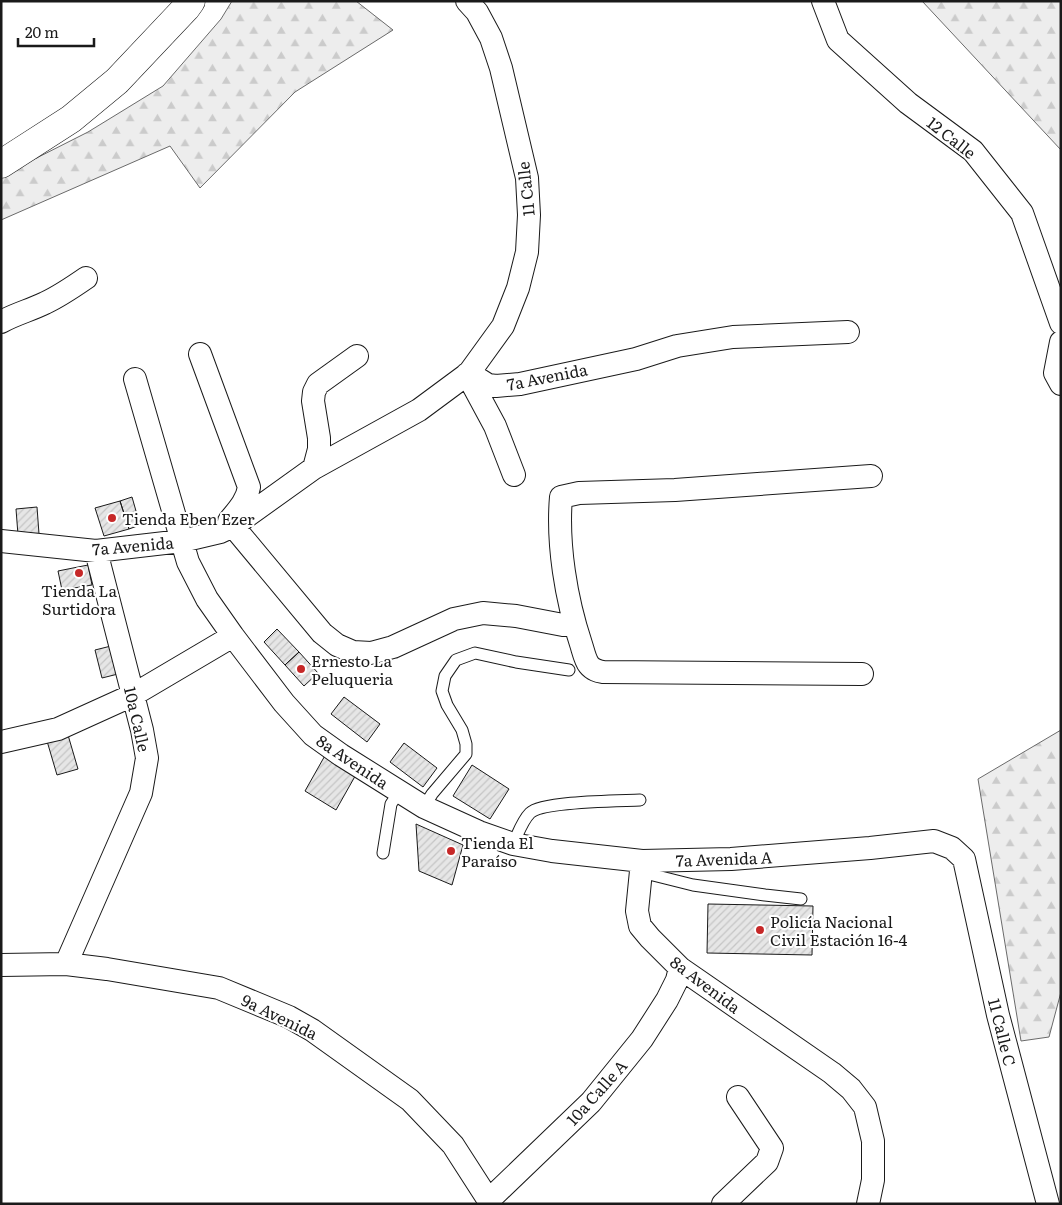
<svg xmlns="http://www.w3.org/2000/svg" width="1062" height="1205" font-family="Literata,serif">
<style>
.forest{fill:url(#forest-firs);stroke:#6a6a6a}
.building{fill:url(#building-hatch);stroke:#1a1a1a}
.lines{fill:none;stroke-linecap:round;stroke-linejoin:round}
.service-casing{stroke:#1a1a1a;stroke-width:13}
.minor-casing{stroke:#1a1a1a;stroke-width:24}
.tertiary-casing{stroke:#1a1a1a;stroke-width:29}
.service{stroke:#fff;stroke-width:11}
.minor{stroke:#fff;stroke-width:22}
.tertiary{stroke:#fff;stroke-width:28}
.poi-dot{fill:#c62828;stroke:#fff;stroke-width:2}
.labels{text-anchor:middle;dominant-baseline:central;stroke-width:4;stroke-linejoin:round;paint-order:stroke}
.street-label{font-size:16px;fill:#1a1a1a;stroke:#fff}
.poi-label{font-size:16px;fill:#1a1a1a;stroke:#fff;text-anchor:start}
</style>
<defs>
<pattern id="forest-firs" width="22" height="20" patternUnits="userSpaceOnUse" patternTransform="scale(1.25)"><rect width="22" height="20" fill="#ededed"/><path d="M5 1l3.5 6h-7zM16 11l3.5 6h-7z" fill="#cbcbcb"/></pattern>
<pattern id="building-hatch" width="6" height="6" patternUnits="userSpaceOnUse" patternTransform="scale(1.25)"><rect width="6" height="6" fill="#e6e6e6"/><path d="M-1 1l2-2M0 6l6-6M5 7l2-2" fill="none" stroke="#c5c5c5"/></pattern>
</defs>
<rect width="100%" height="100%" fill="#fff"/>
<path class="forest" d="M 232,1 L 356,1 L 393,30 L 295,92 L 200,188 L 170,146 L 1,220 L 1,176 L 88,132 L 163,86 L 221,19 Z
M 922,1 L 1061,1 L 1061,150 Z
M 1061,730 L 1061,992 L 1049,1037 L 1021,1041 L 978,779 Z"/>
<path class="building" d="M 132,497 L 140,525 L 129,529 L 120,501 Z
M 120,501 L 129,529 L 104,536 L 95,508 Z
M 37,507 L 39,534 L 18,535 L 16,509 Z
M 88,565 L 92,585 L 62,590 L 58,571 Z
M 277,629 L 299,652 L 285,665 L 264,642 Z
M 111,646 L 118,674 L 102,678 L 95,650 Z
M 299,652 L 318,673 L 304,686 L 285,665 Z
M 344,697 L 380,724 L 367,742 L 331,714 Z
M 68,735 L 78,769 L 57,775 L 47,741 Z
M 404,743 L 437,768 L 423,787 L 390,762 Z
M 327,752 L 358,771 L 336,810 L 305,791 Z
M 472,765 L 509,789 L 490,819 L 453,796 Z
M 416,824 L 463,845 L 452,885 L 419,871 Z
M 708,904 L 813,906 L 812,955 L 707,953 Z"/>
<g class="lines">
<g class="service-casing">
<path id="service" d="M 424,807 L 432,794 L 466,754 L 466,744 L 462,730 L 447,705 L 442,691 L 445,676 L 456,660 L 475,653 L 516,662 L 569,670
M 513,844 C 518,834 522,821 530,813 C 542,801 620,801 640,800
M 383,853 L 391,804 L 399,792
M 641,872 L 693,885 L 765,895 L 801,899"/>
</g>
<g class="minor-casing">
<path id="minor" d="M 823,1 L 838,40 L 908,103 L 973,151 L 1022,213 L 1061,323
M 1,322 C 15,314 31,310 45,303 C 60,296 73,287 86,278
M 1061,342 L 1055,373 L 1061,384
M 200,354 L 249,487 C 247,501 237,511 229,521
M 469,373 L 488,385 L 496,386 L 520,384 L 636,359 L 677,346 L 733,337 L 848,332
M 467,374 L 495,426 L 514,475
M 135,379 L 188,562 L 207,599 L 233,636 L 284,703 L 313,735 L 341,755 L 424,807 L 479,832 L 513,844 L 552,851 L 642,861 L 731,859 L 870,848 L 934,841 L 952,848 L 964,859 L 998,1015 L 1048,1204
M 314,468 L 319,449 L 319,438 L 313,401 L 314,392 L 318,384 L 357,356
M 233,526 L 322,633 L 337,645 L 353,652 L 371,653 L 393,647 L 454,619 L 483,613 L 516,616 L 563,625 L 575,625
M 1,541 L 96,551 L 182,541 L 220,532 L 233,526 L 314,468 L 419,410 L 469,373 L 503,326 L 518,288 L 527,252 L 529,215 L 527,178 L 501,68 L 491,38 L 477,12 L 467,1
M 862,674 L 603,672 C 598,671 593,670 589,665 C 585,660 583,650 581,644 C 566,599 557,544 561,497 L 579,493 L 675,490 L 871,476
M 1,742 L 58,729 L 133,695 L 233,636
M 642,861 L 637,911 L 640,926 L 650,938 L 680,968 L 832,1073 L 851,1089 L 865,1107 L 873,1141 L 873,1180 L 868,1204
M 66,964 L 141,793 L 147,758 L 142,730 L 96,551
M 1,965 L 66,964 L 107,969 L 219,988 L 289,1017 L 312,1030 L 410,1100 L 453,1145 L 491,1204
M 489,1200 L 591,1102 L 642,1039 L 667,1000 L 677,980 L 680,968
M 723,1204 L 767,1162 L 772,1148 L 738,1097"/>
</g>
<g class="tertiary-casing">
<path id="tertiary" d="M 1,164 L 71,119 L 117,81 L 186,8 L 191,1"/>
</g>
<use href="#service" class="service"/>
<use href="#minor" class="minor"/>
<use href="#tertiary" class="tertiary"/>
</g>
<g class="poi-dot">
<circle cx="112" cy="518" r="5"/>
<circle cx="79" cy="573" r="5"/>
<circle cx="301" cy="669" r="5"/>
<circle cx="451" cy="851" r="5"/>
<circle cx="760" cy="930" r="5"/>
</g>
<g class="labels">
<g class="street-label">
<text transform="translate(952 137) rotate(38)">12 Calle</text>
<text transform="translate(525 189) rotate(-96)">11 Calle</text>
<text transform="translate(547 376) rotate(-11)">7a Avenida</text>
<text transform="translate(133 545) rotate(-5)">7a Avenida</text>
<text transform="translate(138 719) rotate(77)">10a Calle</text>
<text transform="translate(353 761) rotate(34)">8a Avenida</text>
<text transform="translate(724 858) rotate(-2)">7a Avenida A</text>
<text transform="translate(706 984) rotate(37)">8a Avenida</text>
<text transform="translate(280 1016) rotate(26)">9a Avenida</text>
<text transform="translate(1003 1032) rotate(76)">11 Calle C</text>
<text transform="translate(596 1092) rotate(-48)">10a Calle A</text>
</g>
<g class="poi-label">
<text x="122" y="518">Tienda Eben Ezer</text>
<text x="79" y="590" text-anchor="middle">Tienda La<tspan x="79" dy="18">Surtidora</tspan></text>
<text x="311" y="660">Ernesto La<tspan x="311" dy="18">Peluqueria</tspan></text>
<text x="461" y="842">Tienda El<tspan x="461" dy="18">Paraíso</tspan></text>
<text x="770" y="921">Policía Nacional<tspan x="770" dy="18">Civil Estación 16-4</tspan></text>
</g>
</g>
<rect width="1062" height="1205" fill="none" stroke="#1a1a1a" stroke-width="5"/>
<path d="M18 38v8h76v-8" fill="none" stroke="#1a1a1a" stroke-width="2.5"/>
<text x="25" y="38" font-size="15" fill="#1a1a1a" stroke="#ffffff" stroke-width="4" paint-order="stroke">20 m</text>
</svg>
